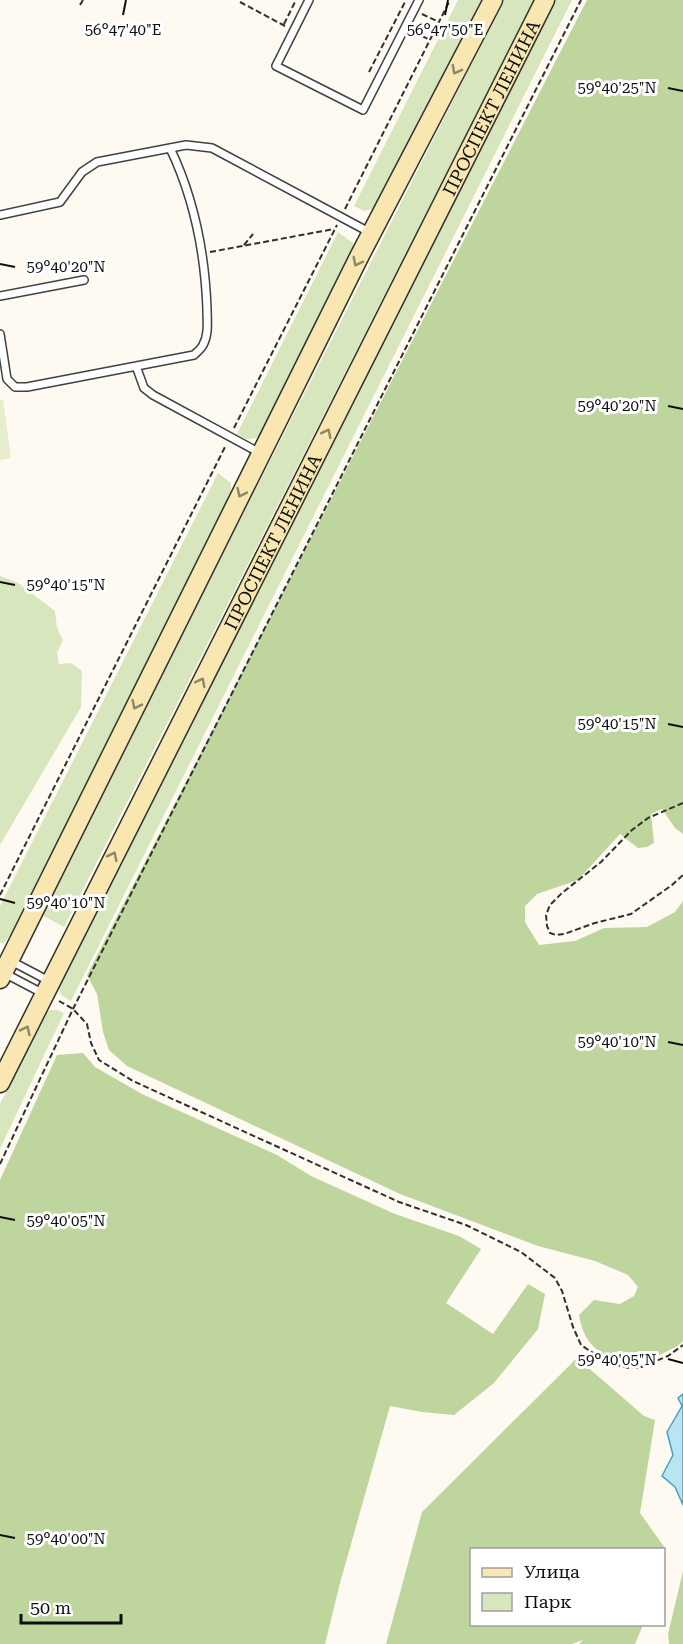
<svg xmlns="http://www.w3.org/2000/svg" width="683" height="1644" font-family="'Roboto Serif',serif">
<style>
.green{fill:#d8e6bd}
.forest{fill:#bed59d}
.pitch{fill:#e7eece}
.water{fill:#b9e4f1;stroke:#46a1c3;stroke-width:1.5}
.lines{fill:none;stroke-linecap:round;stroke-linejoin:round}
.lane-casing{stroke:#414141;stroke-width:10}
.secondary-casing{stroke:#303030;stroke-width:21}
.path{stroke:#303030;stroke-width:2;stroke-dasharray:6 3;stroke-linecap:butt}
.lane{stroke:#fff;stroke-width:7}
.secondary{stroke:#f8e7b1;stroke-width:18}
.oneway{stroke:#8f8568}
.ticks{fill:none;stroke:#0e0e0e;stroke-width:2}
.labels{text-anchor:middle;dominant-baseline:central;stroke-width:6;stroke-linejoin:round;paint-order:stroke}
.street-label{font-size:18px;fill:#0e0e0e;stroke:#fff}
.ticks-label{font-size:15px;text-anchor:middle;fill:#0e0e0e;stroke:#fff;stroke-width:6;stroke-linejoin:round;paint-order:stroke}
</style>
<rect width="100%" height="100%" fill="#fefaf1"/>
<path class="green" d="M 458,0 L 481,0 L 377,203 L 372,209 L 364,211 L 354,206 Z
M 504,0 L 534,0 L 64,927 L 40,914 Z
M 555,0 L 572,0 L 71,1001 C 59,995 57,991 59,977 Z
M 338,232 L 353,243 L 353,250 L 260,436 C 250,441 245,440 237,434 Z
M 218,473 L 231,483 L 231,492 L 14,930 L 4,943 L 0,943 L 0,906 Z
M 0,576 L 18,583 L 55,611 L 57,628 L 63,640 L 57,653 L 59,664 L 71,663 L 82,671 L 81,707 L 0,845 Z
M 50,1010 L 57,1010 L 64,1013 L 0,1149 L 0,1104 L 44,1014 Z"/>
<path class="forest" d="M 587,0 L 683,0 L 683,834 L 675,828 L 662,809 L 651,814 L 654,843 L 647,847 L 638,848 L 620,834 L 578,880 L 537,894 L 525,906 L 525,922 L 539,945 L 575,941 L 604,928 L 647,927 L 675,912 L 683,901 L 683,1341 C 678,1347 671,1349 664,1353 C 627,1371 585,1359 579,1315 L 594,1300 L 620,1304 L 634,1296 L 638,1287 L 628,1275 L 595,1261 L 538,1246 L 400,1194 L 127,1066 L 109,1050 L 103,1032 L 97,994 L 87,975 Z
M 83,1053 L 95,1067 L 142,1094 L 277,1155 L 311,1176 L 395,1214 L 459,1236 L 481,1249 L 446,1303 L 493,1334 L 528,1284 L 545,1294 L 538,1329 L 494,1383 L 454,1415 L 422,1412 L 390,1406 L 340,1583 L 325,1644 L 0,1644 L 0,1180 L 57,1055 Z
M 577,1358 L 644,1416 L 655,1420 L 640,1513 L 665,1548 L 664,1555 L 664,1550 L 472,1550 L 472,1624 L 643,1625 L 635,1644 L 579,1644 L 583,1640 L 572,1644 L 386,1644 L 422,1512 Z
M 683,1571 L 683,1644 L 669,1644 L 668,1634 Z"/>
<path class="pitch" d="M 3,399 L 11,458 L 0,460 L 0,400 Z"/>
<path class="water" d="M 683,1394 L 683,1505 L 675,1487 L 662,1476 L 673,1455 L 667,1432 L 682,1406 L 678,1398 Z"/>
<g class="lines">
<g class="lane-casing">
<path id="lane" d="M 309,0 L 276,66 L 363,110 L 419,0
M 0,215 L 60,202 L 82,172 L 97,162 L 186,145 L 212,148 L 369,232
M 0,296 L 84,280
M 0,334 L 7,379 L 15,387 L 27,387 L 194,355 C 197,352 201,349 203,345 C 209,334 207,321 207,309 C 205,254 194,198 170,148
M 136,366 L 144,388 L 153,395 L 260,453
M 11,961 L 49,981
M 4,973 L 44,994"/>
</g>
<g class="secondary-casing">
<g id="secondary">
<path d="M 0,979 L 359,257 L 493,0"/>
<path id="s1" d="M 0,1083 L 545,0"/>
</g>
</g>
<path class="path" d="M 240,2 L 285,26
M 80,5 L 83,0
M 422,14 L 439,22
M 284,24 L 296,0
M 414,32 L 430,40
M 369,72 L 406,0
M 345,209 L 450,0
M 244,245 L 253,234
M 210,252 L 334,229
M 234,428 L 337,225
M 683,803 L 648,818 L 632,830 L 601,862 L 562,893 L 550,905 L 546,915 L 547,926 L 550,933 L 556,935 L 564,934 L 595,923 L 631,914 L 672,885 L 683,875
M 0,895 L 225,447
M 59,1001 L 73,1009 L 87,1024 L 91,1043 L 99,1060 L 133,1081 L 399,1202 L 466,1225 L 521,1252 L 555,1278 L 562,1291 L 573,1327 L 581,1345 L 608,1363 L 629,1368 L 639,1368 L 668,1356 L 683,1345
M 0,1164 L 73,1009 L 581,0"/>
<use href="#lane" class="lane"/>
<use href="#secondary" class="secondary"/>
</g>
<defs><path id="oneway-chevron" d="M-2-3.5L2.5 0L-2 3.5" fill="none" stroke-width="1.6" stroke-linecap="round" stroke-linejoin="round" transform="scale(1.5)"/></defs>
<g class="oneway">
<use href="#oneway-chevron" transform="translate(456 70) rotate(118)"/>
<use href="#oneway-chevron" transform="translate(357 262) rotate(117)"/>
<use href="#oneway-chevron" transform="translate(327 433) rotate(-63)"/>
<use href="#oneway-chevron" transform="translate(241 493) rotate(116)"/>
<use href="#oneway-chevron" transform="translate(201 682) rotate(-63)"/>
<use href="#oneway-chevron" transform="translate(136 705) rotate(116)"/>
<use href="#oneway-chevron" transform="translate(113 856) rotate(-63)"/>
<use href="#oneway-chevron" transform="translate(26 1030) rotate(-64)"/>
</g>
<path class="ticks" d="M 123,15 L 126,0M 445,15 L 448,0M 668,88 L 683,91M 0,264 L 15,267M 668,406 L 683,409M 0,582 L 15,585M 668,724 L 683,727M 0,899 L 15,903M 668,1042 L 683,1045M 0,1217 L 15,1220M 668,1359 L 683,1363M 0,1535 L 15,1538"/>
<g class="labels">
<g class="street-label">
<text stroke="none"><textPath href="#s1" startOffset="1092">ПРОСПЕКТ ЛЕНИНА</textPath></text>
<text stroke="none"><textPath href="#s1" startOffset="606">ПРОСПЕКТ ЛЕНИНА</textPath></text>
</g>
</g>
<g class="ticks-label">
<text x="123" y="35">56°47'40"E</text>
<text x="445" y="35">56°47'50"E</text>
<text x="617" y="93">59°40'25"N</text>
<text x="66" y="272">59°40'20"N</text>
<text x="617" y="411">59°40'20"N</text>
<text x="66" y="590">59°40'15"N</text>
<text x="617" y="729">59°40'15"N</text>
<text x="66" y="908">59°40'10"N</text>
<text x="617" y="1047">59°40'10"N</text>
<text x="66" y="1226">59°40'05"N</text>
<text x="617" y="1365">59°40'05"N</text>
<text x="66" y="1544">59°40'00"N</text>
</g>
<rect x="470" y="1548" width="195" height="78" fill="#ffffff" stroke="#9f9f9f" stroke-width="1.5"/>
<rect x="482" y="1568" width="30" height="9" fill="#f8e7b1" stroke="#9f9f9f" stroke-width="1.5"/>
<text x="524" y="1578" font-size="18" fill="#0e0e0e">Улица</text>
<rect x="482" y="1593" width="30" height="18" fill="#d8e6bd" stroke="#9f9f9f" stroke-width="1.5"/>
<text x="524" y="1608" font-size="18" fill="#0e0e0e">Парк</text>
<path d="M21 1614v9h100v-9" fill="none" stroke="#0e0e0e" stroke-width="3"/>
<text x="30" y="1614" font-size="18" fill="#0e0e0e" stroke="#ffffff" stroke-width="4.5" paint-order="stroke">50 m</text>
</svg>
